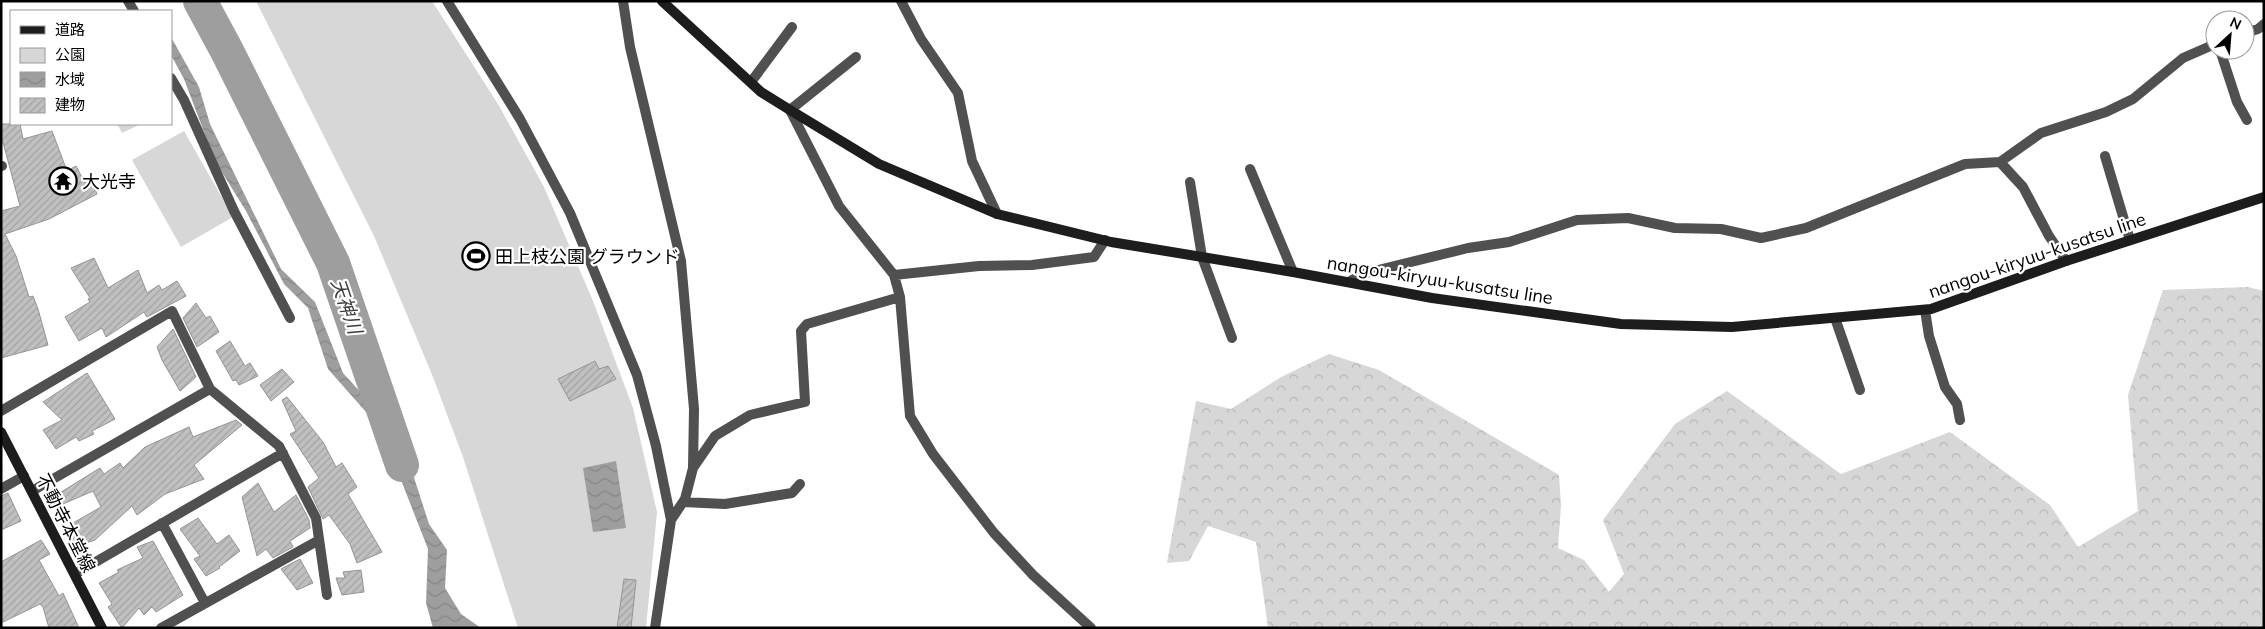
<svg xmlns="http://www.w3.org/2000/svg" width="2265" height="629" font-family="Mulish,'Noto Sans JP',sans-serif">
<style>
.green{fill:#d7d7d7}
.forest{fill:url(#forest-crowns)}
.water{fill:url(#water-waves)}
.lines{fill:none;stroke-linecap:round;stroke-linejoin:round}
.river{stroke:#9e9e9e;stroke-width:34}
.building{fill:url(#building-hatch);stroke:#949494}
.street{stroke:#505050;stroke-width:10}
.secondary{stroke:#1d1d1d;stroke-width:10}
.labels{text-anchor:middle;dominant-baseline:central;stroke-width:4.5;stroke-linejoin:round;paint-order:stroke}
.poi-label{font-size:18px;fill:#000;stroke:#fff;text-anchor:start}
.street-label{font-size:18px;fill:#000;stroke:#fff}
.water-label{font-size:19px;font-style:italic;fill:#3f3f3f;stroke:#fff}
</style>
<defs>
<pattern id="forest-crowns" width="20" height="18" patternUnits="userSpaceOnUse" patternTransform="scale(1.25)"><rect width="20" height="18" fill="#d7d7d7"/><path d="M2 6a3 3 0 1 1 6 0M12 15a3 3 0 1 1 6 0" fill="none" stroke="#b7b7b7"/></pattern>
<pattern id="water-waves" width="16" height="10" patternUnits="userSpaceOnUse" patternTransform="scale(1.25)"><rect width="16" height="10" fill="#9e9e9e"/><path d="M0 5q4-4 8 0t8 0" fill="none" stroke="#868686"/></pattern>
<pattern id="building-hatch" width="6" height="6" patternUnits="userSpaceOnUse" patternTransform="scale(1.25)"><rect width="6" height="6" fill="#c0c0c0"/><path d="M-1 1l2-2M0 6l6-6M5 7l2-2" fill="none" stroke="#a3a3a3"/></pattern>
</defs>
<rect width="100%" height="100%" fill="#fff"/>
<path class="green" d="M 256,1 L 432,1 L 498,104 L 544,187 L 593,301 L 633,408 L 657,512 L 646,628 L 518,628 L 463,457 L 433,377 L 374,236 Z
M 117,124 L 141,124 L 122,133 Z
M 184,131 L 233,217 L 181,247 L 132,160 Z"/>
<path class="forest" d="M 2248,287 L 2264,291 L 2264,628 L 1268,628 L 1256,542 L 1208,526 L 1189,561 L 1167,563 L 1196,401 L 1231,409 L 1281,377 L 1329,354 L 1379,370 L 1559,475 L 1561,505 L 1558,548 L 1584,560 L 1609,592 L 1624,574 L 1603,520 L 1675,424 L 1727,391 L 1841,474 L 1950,432 L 2050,505 L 2078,547 L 2138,511 L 2128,395 L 2163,290 Z"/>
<path class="water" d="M 171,37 L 199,87 L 210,124 L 281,269 L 315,302 L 343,373 L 391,426 L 408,459 L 429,524 L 447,550 L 445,588 L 461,614 L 481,628 L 433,628 L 426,603 L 428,549 L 381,429 L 328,369 L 308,308 L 284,284 L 246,211 L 215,161 L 184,79 L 171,55 Z
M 616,461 L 626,528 L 593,532 L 583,468 Z"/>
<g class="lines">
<path class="river" d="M 200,1 L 227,51 L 333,263 L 402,465"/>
</g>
<path class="building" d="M 1,124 L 20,124 L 23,139 L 52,131 L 67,171 L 76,166 L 85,183 L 91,180 L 97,194 L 49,219 L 5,234 L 16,256 L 29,297 L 33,296 L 38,309 L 48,345 L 1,358 L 1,211 L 20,206 L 3,142 L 1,143 Z
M 94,258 L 108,288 L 138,270 L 147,293 L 159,285 L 162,290 L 177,281 L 186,296 L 147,317 L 144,312 L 106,337 L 102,328 L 79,341 L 65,317 L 90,302 L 88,299 L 90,298 L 71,268 Z
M 196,303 L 206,318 L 210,316 L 219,332 L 197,347 L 183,318 Z
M 173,329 L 196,377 L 180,391 L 162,360 L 157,347 Z
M 230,341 L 245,366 L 250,363 L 258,376 L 239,385 L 236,380 L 233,381 L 216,351 Z
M 595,361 L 599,369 L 608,366 L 616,379 L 570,401 L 558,379 Z
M 282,369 L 294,382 L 271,401 L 260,385 Z
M 87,373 L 115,419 L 92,431 L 94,434 L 79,441 L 76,437 L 56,449 L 43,430 L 62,420 L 43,402 Z
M 287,397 L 323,442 L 336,467 L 342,463 L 357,487 L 348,494 L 382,552 L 357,563 L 350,544 L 329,515 L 323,519 L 308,487 L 319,478 L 290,434 L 296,431 L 282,400 Z
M 236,420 L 242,425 L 194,465 L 204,479 L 165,494 L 137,515 L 132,506 L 95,540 L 77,546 L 66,527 L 101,507 L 93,491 L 49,510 L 45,502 L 100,468 L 104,474 L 120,463 L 123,468 L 145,447 L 189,427 L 193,437 Z
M 258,483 L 274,512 L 296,495 L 309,520 L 310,528 L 290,541 L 293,547 L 273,558 L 266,549 L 257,556 L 242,497 Z
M 8,493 L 21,521 L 1,530 L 1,496 Z
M 198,518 L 217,544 L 229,535 L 240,551 L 219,567 L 220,568 L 206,576 L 194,559 L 200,556 L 180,529 Z
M 41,540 L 50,554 L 39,560 L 59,596 L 63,593 L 79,628 L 49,628 L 43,607 L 40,604 L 1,623 L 1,562 Z
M 153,541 L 183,595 L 156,612 L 152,607 L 144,615 L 139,608 L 122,628 L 108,607 L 112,604 L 99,583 L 119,572 L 117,570 L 143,558 L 137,547 Z
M 300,559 L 313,583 L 297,590 L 281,569 Z
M 361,570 L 364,592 L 342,595 L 336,578 L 345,578 L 343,572 Z
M 624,579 L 636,580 L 631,628 L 617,628 Z"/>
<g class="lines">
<path class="street" d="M 128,1 L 134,11
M 447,1 L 520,119 L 570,213 L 637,375 L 656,446 L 671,520 L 655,628
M 623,1 L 630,47 L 681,261 L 694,409 L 693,468 L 685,499 L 671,520
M 901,1 L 921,39 L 958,93 L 972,161 L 997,214
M 2245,33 L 2258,29 L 2264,24
M 2220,50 L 2237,102 L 2247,120
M 856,57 L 790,110 L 839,206 L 894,275 L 900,297 L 910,416 L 933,454 L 994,533 L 1033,575 L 1091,628
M 171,78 L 184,100 L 234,211 L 290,318
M 751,82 L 792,27
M 2105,156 L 2130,240
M 2000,162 L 2023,187 L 2049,236 L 2066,261
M 1,166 L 2,166
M 1250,169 L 1293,272
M 1190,182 L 1202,257 L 1232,338
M 894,275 L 979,266 L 1032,265 L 1094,257 L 1105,240
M 1349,282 L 1362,274 L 1468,248 L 1509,242 L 1577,220 L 1628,218 L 1675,228 L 1721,229 L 1761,238 L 1806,228 L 1965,164 L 2000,162 L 2041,133 L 2106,112 L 2133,99 L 2183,58 L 2215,44
M 1925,310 L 1929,336 L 1945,387 L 1957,404 L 1960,420
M 1835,318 L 1860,390
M 1,411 L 172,311 L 210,389 L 279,446 L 316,518 L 327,595
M 693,468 L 715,436 L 750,415 L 805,402 L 801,331 L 807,324 L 900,297
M 1,489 L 24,476
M 32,491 L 210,389
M 683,502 L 725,504 L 792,493 L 800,484
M 162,523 L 205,603
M 75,574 L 283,453
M 161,628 L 319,540"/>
<path class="secondary" d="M 662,1 L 761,92 L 790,110 L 879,164 L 997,214 L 1111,242 L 1293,272 L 1432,298 L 1621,324 L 1732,327 L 1931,309 L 2066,261 L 2264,197
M 1,432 L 102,628"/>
</g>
<defs>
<g id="temple-ring" transform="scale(1.4375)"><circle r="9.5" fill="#fff" stroke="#000" stroke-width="1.5"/><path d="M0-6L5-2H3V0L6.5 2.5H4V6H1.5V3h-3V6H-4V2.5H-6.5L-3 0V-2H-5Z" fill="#000"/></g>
<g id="stadium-ring" transform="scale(1.4375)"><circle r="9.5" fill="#fff" stroke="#000" stroke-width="1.5"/><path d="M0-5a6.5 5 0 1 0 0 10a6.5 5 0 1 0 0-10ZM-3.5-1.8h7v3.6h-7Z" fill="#000"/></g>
</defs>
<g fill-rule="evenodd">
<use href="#temple-ring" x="63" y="181"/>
<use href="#stadium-ring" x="476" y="256"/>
</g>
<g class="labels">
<g class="poi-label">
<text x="82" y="181">大光寺</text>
<text x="495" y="256">田上枝公園 グラウンド</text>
</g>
<g class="street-label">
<text transform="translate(2037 255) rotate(-19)">nangou-kiryuu-kusatsu line</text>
<text transform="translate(1440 280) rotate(9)">nangou-kiryuu-kusatsu line</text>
<text transform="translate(66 523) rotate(63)">不動寺本堂線</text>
</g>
<g class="water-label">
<text transform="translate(347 306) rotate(71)">天神川</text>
</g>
</g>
<rect width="2265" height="629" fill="none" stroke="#000000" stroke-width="5"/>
<rect x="10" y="10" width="162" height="115" fill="#ffffff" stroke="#999999"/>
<rect x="20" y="26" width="25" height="8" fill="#1d1d1d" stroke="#999999"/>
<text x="55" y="35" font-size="15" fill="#000000">道路</text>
<rect x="20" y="48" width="25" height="15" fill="#d7d7d7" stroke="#999999"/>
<text x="55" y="60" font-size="15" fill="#000000">公園</text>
<rect x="20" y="72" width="25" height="15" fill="url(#water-waves)" stroke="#999999"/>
<text x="55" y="85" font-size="15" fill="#000000">水域</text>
<rect x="20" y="98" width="25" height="15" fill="url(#building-hatch)" stroke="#999999"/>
<text x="55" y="110" font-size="15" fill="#000000">建物</text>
<g transform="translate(2230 35) rotate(26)"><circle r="24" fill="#ffffff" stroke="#999999"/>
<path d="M0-4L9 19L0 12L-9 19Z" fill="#000000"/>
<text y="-8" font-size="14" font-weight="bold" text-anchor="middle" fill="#000000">N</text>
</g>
</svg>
